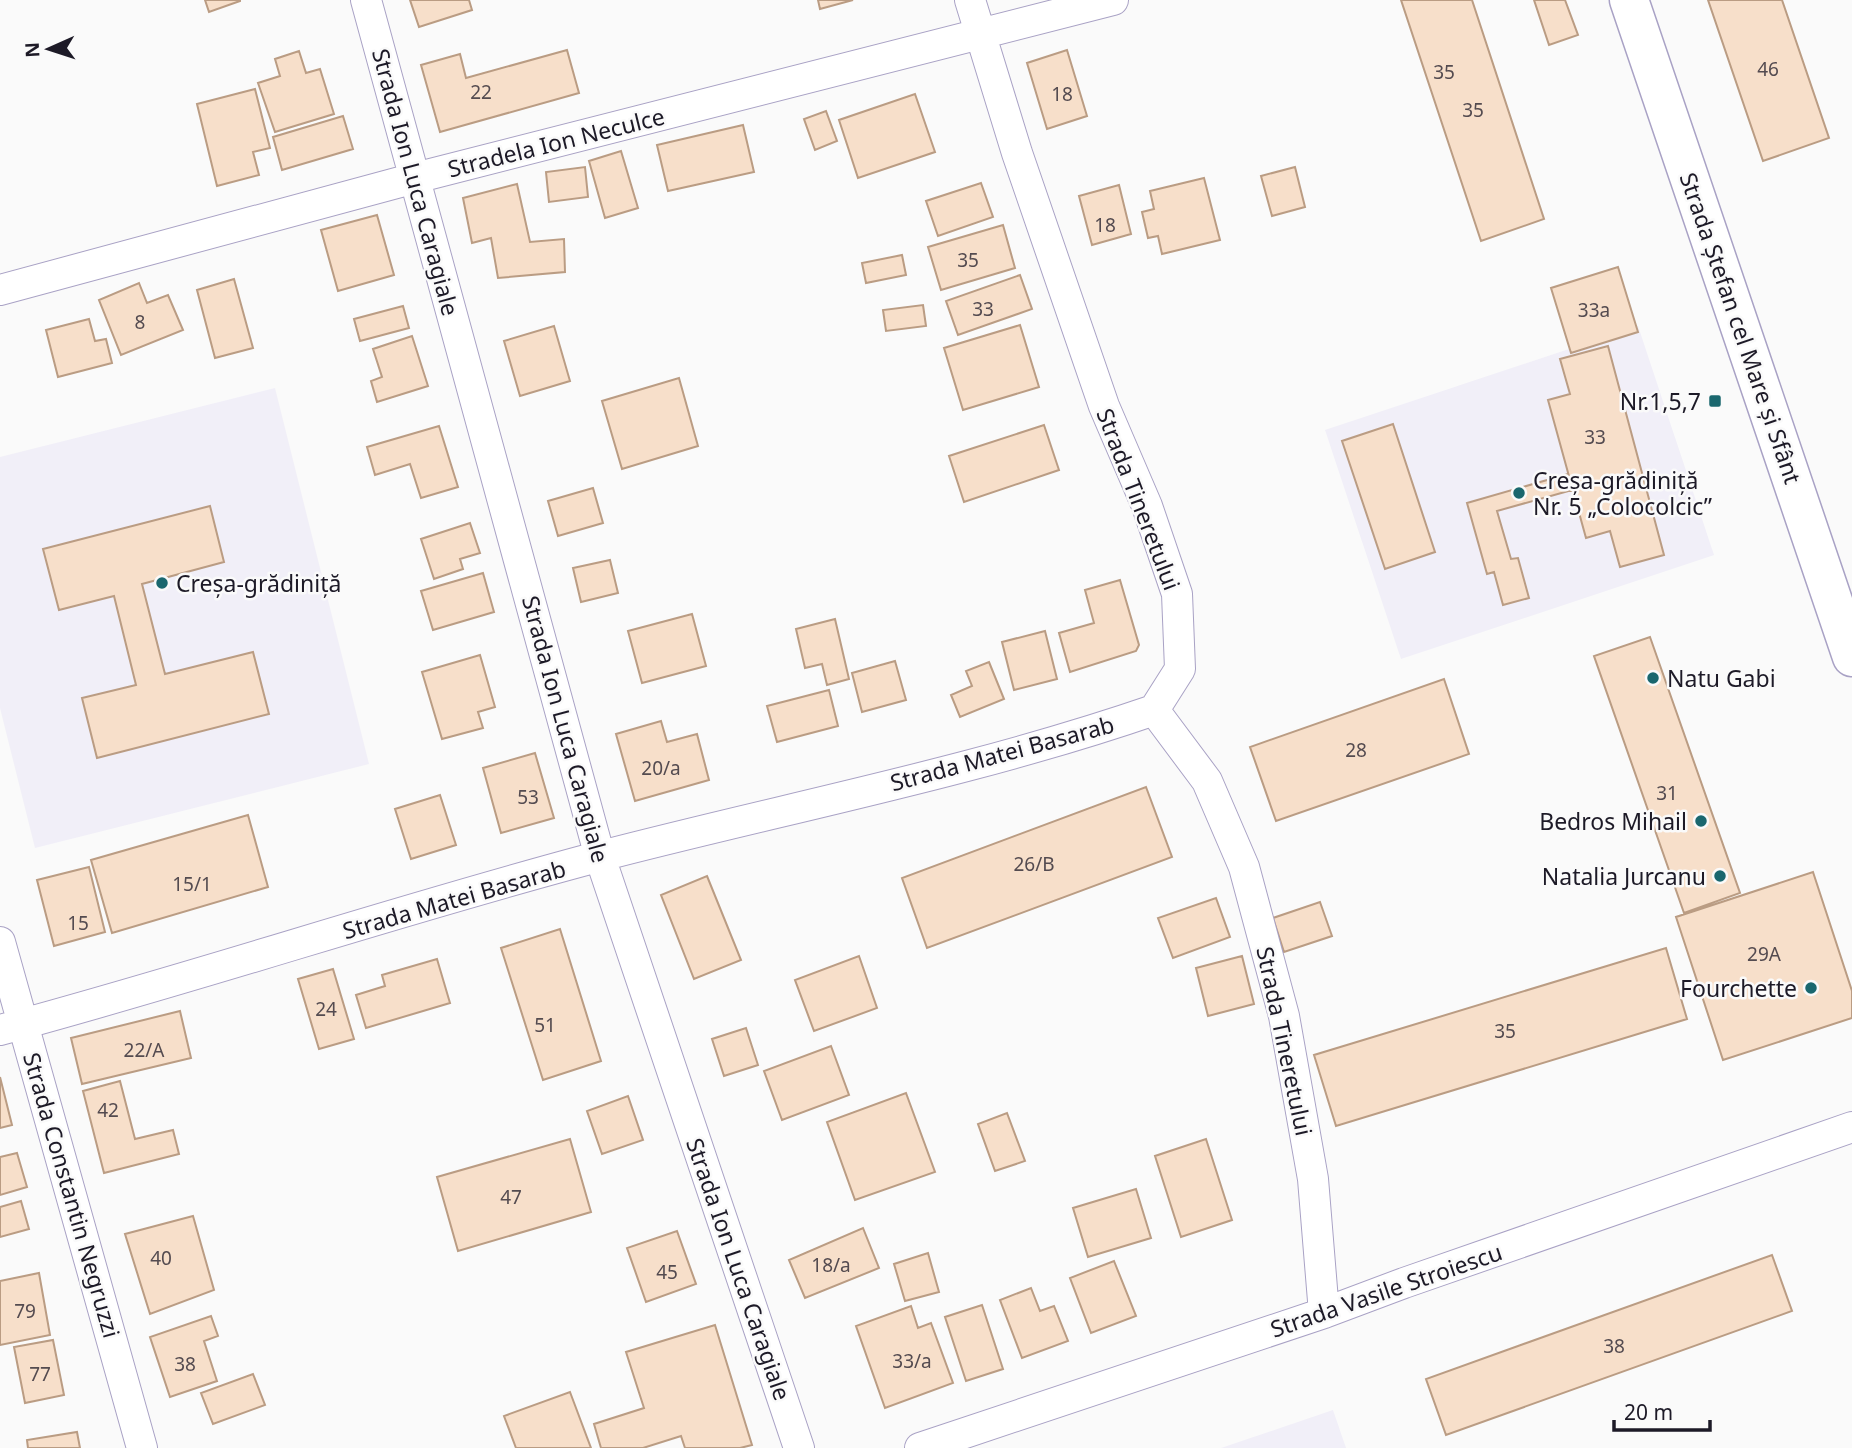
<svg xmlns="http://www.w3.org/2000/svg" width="1852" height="1448" font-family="'Noto Sans',sans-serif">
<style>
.built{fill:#f1eff8}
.building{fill:#f7dfca;stroke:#ba9c83;stroke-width:2}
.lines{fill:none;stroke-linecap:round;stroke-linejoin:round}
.minor-casing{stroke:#a9a2c5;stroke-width:32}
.secondary-casing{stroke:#a9a2c5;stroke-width:41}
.minor{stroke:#fff;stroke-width:30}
.secondary{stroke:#fff;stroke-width:38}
.poi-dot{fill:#1a676e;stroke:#fafafa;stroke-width:2.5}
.labels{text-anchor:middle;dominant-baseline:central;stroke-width:5;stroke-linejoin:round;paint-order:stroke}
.number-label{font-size:19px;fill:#544b50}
.street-label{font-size:23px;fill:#1d1a27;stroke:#fafafa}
.poi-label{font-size:23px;fill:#1d1a27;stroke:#fafafa;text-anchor:end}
</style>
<rect width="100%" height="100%" fill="#fafafa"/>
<path class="built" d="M 1638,326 L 1714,555 L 1401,659 L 1325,430 Z
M 275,388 L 369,764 L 35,848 L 0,708 L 0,457 Z
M 1333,1410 L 1346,1448 L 1221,1448 Z"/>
<path class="building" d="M 205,0 L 240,0 L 240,1 L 209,12 Z
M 410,0 L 469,0 L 472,10 L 419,27 Z
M 818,0 L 853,0 L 820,9 Z
M 1401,0 L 1472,0 L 1544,219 L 1481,241 Z
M 1534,0 L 1565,0 L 1578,35 L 1549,45 Z
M 1708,0 L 1782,0 L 1829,138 L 1763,161 Z
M 567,50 L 579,93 L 440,132 L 421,65 L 460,54 L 466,78 Z
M 1067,50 L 1087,116 L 1047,129 L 1027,63 Z
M 299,51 L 306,73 L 320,69 L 334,114 L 275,132 L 258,83 L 280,76 L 275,59 Z
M 255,89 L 270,148 L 253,152 L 259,175 L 217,186 L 197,104 Z
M 915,94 L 935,152 L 858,178 L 839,120 Z
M 826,111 L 837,141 L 815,150 L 804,119 Z
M 343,116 L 353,149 L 282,170 L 273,137 Z
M 743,125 L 754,172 L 668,191 L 657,145 Z
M 621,151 L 638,208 L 605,218 L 589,161 Z
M 585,167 L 588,197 L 549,202 L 546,172 Z
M 1295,167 L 1305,207 L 1272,216 L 1261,176 Z
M 1204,178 L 1220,240 L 1162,254 L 1158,236 L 1148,238 L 1142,212 L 1154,209 L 1150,191 Z
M 981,183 L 993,217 L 938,236 L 926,201 Z
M 517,184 L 530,242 L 564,239 L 565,272 L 498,278 L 491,238 L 472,243 L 463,198 Z
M 1119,185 L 1131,234 L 1092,245 L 1079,196 Z
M 377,215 L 394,275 L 338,291 L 321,230 Z
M 1003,225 L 1015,268 L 941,290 L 928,247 Z
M 902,255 L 906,275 L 866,283 L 862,263 Z
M 1618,267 L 1638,332 L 1571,353 L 1551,288 Z
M 1020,275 L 1032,309 L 958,335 L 946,301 Z
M 234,279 L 253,348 L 215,358 L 197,290 Z
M 139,283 L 147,303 L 168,295 L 183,330 L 121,355 L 99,300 Z
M 923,305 L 926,326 L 886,331 L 883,310 Z
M 403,306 L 409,328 L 360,341 L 354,319 Z
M 89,319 L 95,341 L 106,339 L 112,363 L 58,377 L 46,330 Z
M 1020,325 L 1039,387 L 963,410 L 944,348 Z
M 554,326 L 570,381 L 520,396 L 504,341 Z
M 412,336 L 428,386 L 377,402 L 371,381 L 382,377 L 373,349 Z
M 1608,346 L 1664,555 L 1620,567 L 1610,531 L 1586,538 L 1548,400 L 1570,394 L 1560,359 Z
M 679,378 L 698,446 L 622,469 L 602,401 Z
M 1393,424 L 1435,552 L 1385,569 L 1342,441 Z
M 1044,425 L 1059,470 L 964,502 L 949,456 Z
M 439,426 L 458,487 L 421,498 L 410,464 L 375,475 L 367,447 Z
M 1568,474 L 1572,490 L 1497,511 L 1511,559 L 1518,558 L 1529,598 L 1503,605 L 1494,572 L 1487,574 L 1467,503 Z
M 593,488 L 603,523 L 558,536 L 548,501 Z
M 210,506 L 224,562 L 142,584 L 165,674 L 253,652 L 269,714 L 97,758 L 82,698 L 136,685 L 114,596 L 59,610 L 43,549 Z
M 470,523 L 480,553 L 460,559 L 463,569 L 434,579 L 421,539 Z
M 610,560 L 618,593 L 581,602 L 573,568 Z
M 483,573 L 494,612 L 433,630 L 421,591 Z
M 1120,580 L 1139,645 L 1136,651 L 1070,672 L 1059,633 L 1094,623 L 1085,590 Z
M 692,614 L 706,666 L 642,683 L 628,631 Z
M 835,619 L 849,679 L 827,685 L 822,664 L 805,668 L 796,629 Z
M 1045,631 L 1057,679 L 1014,690 L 1002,642 Z
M 1650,637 L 1740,893 L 1684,913 L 1594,656 Z
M 480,655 L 495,707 L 478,712 L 483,728 L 442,739 L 422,672 Z
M 895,661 L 906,700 L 862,712 L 852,673 Z
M 989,662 L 1004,699 L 960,717 L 951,695 L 972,686 L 966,671 Z
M 1444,679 L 1469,754 L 1276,821 L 1250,747 Z
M 829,690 L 838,726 L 777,742 L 767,706 Z
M 661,721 L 667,742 L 697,734 L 709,780 L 635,801 L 616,734 Z
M 535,753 L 554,818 L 501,833 L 483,768 Z
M 1146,787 L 1172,857 L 927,948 L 902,878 Z
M 440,795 L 456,845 L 411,859 L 395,809 Z
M 248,815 L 268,887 L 112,933 L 91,860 Z
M 89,867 L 105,932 L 54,946 L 37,880 Z
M 1813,872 L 1852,991 L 1852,1018 L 1723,1060 L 1676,917 Z
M 707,876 L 741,960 L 694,979 L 661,895 Z
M 1216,898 L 1230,937 L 1173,958 L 1158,918 Z
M 1320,902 L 1332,936 L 1284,952 L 1273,918 Z
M 560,929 L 601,1061 L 543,1080 L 501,948 Z
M 1666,948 L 1687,1019 L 1336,1126 L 1314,1055 Z
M 859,956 L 877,1008 L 814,1031 L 795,980 Z
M 1242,956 L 1254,1004 L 1208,1016 L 1196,968 Z
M 437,959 L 450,1003 L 366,1028 L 356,995 L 385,986 L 382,975 Z
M 333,969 L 354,1039 L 319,1049 L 298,979 Z
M 180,1011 L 191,1058 L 82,1084 L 71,1038 Z
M 746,1028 L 758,1065 L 724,1076 L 712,1039 Z
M 831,1046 L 849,1095 L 782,1120 L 764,1071 Z
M 0,1077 L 12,1125 L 0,1128 Z
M 120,1081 L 135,1139 L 173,1130 L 179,1154 L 104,1173 L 83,1091 Z
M 906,1093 L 935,1172 L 855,1200 L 827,1122 Z
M 628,1096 L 643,1140 L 602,1154 L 587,1111 Z
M 1007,1113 L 1025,1161 L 995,1171 L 978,1124 Z
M 570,1139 L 591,1212 L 458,1251 L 437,1177 Z
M 1206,1139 L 1232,1220 L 1181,1237 L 1155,1156 Z
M 17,1153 L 27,1187 L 0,1195 L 0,1157 Z
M 1136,1189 L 1151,1238 L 1088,1257 L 1073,1208 Z
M 21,1201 L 29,1229 L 0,1237 L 0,1207 Z
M 193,1216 L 214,1290 L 150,1314 L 125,1234 Z
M 863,1228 L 879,1268 L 805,1298 L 789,1260 Z
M 677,1231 L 696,1284 L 646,1302 L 627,1248 Z
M 928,1253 L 939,1292 L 905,1301 L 894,1264 Z
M 1772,1255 L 1792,1311 L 1446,1435 L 1426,1379 Z
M 1114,1261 L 1136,1316 L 1091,1333 L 1070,1278 Z
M 39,1273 L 50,1335 L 0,1345 L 0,1281 Z
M 1031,1288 L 1040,1311 L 1054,1306 L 1068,1341 L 1022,1358 L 1000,1300 Z
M 982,1305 L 1003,1369 L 966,1381 L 945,1317 Z
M 911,1306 L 918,1328 L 931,1323 L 953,1383 L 885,1408 L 856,1326 Z
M 211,1316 L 218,1336 L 204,1341 L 217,1381 L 170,1397 L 150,1337 Z
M 715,1325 L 752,1445 L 740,1448 L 685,1448 L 681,1436 L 643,1448 L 601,1448 L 594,1424 L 644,1408 L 626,1352 Z
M 53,1340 L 64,1395 L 25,1403 L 14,1347 Z
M 253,1374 L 265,1405 L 213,1424 L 201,1393 Z
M 570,1392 L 591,1448 L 516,1448 L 504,1416 Z
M 77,1432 L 80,1448 L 28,1448 L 27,1440 Z"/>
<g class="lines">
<g class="minor-casing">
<path id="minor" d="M 366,0 L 600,857 L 799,1448
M 970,0 L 1017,153 L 1104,406 L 1147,506 L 1177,594 L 1180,669 L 1154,710 L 1207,781 L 1244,867 L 1284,1016 L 1313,1179 L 1324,1313
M 0,290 L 415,178 L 1113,0
M 0,942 L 142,1448
M 0,1030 C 202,976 400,909 601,856 C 785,808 974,772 1154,710
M 920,1448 L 1324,1313 L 1404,1283 L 1852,1127"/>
</g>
<g class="secondary-casing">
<path id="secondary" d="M 1629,0 L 1852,657"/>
</g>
<use href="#minor" class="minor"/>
<use href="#secondary" class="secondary"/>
</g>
<g class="poi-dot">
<rect x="1708" y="394" width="14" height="14" rx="3.5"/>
<circle cx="1519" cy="493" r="7"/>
<circle cx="162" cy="583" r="7"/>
<circle cx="1653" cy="678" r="7"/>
<circle cx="1701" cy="821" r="7"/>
<circle cx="1720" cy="876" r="7"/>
<circle cx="1811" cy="988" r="7"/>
</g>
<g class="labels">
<g class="number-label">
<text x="1768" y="69">46</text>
<text x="1444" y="72">35</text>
<text x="481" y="92">22</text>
<text x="1062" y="94">18</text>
<text x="1473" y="110">35</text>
<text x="1105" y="225">18</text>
<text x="968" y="260">35</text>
<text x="983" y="309">33</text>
<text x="1594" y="310">33a</text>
<text x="140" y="322">8</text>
<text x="1595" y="437">33</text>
<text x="1356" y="750">28</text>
<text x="661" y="768">20/a</text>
<text x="1667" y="793">31</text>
<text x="528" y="797">53</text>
<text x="1034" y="864">26/B</text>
<text x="192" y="884">15/1</text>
<text x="78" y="923">15</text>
<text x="1764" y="954">29A</text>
<text x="326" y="1009">24</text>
<text x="545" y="1025">51</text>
<text x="1505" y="1031">35</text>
<text x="144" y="1050">22/A</text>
<text x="108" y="1110">42</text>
<text x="511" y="1197">47</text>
<text x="161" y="1258">40</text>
<text x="831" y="1265">18/a</text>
<text x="667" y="1272">45</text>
<text x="25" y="1311">79</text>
<text x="1614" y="1346">38</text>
<text x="912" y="1361">33/a</text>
<text x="185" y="1364">38</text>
<text x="40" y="1374">77</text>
</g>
<g class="street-label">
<text transform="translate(556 142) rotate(-14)">Stradela Ion Neculce</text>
<text transform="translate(416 182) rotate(75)">Strada Ion Luca Caragiale</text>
<text transform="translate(1741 328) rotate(71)">Strada Ștefan cel Mare și Sfânt</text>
<text transform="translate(1139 499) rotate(69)">Strada Tineretului</text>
<text transform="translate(566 729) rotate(75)">Strada Ion Luca Caragiale</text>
<text transform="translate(1002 753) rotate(-15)">Strada Matei Basarab</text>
<text transform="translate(454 899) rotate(-16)">Strada Matei Basarab</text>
<text transform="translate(1285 1041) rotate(78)">Strada Tineretului</text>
<text transform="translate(72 1195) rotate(74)">Strada Constantin Negruzzi</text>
<text transform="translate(739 1269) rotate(71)">Strada Ion Luca Caragiale</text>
<text transform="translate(1386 1290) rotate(-19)">Strada Vasile Stroiescu</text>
</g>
<g class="poi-label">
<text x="1701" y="401">Nr.1,5,7</text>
<text x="1533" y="480" text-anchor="start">Creșa-grădiniță<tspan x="1533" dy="26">Nr. 5 „Colocolcic”</tspan></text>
<text x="176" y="583" text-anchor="start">Creșa-grădiniță</text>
<text x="1667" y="678" text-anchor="start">Natu Gabi</text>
<text x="1687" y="821">Bedros Mihail</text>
<text x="1706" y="876">Natalia Jurcanu</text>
<text x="1797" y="988">Fourchette</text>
</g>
</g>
<g transform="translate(49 49) rotate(267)" stroke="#fafafa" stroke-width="5" paint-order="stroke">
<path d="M0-5L12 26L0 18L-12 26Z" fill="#1d1a27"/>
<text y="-10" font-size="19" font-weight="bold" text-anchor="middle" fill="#1d1a27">N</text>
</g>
<path d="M1614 1420v10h96v-10" fill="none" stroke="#1d1a27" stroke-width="3.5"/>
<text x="1624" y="1420" font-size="21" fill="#1d1a27" stroke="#fafafa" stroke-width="5" paint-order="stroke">20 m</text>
</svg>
